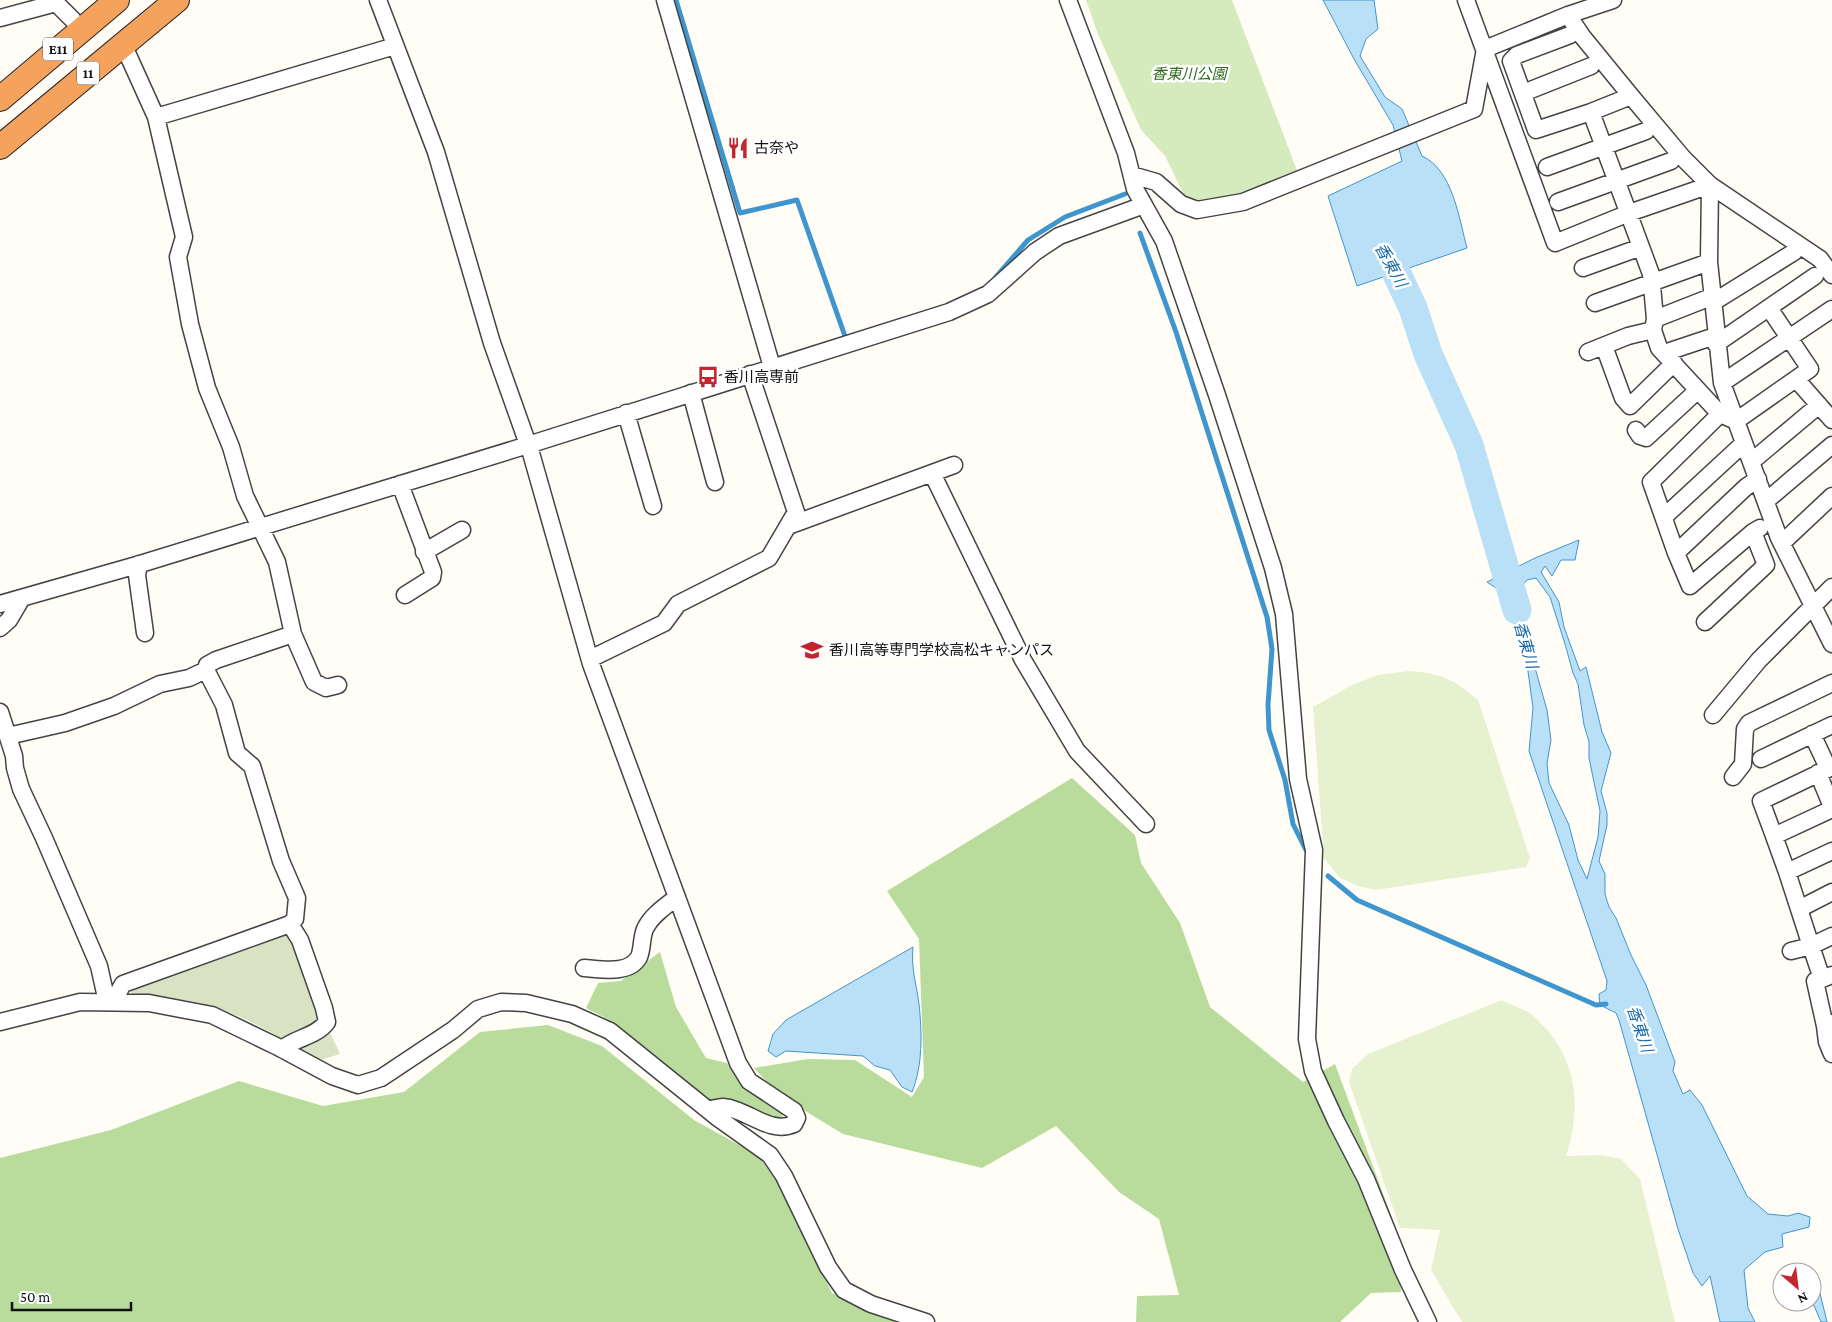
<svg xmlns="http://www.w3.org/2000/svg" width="1832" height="1322" font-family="'Crimson Pro','Noto Sans JP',serif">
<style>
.green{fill:#d5ebbd}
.forest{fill:#b9dc9c}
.cemetery{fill:#d9e3c4}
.pitch{fill:#e6f2cf}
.water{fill:#b9e0f7;stroke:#3f96cf;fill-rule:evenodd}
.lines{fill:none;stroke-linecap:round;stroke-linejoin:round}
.stream{stroke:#3f96cf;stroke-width:5}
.river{stroke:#b9e0f7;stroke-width:29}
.minor-casing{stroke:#444;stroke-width:19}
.highway-casing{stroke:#222;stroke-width:26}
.minor{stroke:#fff;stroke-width:16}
.highway{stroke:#f5a25d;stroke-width:24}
.labels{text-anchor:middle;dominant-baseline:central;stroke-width:5;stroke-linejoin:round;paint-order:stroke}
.shield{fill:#fff;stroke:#585858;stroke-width:1}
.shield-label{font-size:14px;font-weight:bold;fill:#111}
.park-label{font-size:15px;font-style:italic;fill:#2f6b1f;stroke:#fff}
.poi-label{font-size:15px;fill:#111;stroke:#fff;text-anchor:start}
.water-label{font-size:16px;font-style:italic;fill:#1768a6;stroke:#fff}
</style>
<rect width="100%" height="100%" fill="#fffdf5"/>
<path class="green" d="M 1086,0 L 1232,0 L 1298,173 L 1258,191 L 1204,203 L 1186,199 L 1165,156 L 1141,130 L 1098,34 Z"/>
<path class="forest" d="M 1072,778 L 1135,835 L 1141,863 L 1180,923 L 1210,1007 L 1303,1082 L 1335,1064 L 1397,1231 L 1401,1292 L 1371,1293 L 1340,1322 L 1136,1322 L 1137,1296 L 1179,1295 L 1159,1219 L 1119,1192 L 1056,1126 L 982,1168 L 843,1134 L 779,1095 L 754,1068 L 808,1059 L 855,1060 L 912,1097 L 924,1077 L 919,939 L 887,891 Z
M 660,952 L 676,1007 L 706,1058 L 727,1063 L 743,1087 L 783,1113 L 781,1121 L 740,1106 L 706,1099 L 615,1023 L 586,1008 L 598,983 L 621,981 Z
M 548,1025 L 602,1046 L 694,1120 L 759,1156 L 780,1186 L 832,1293 L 898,1322 L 0,1322 L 0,1158 L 111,1130 L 239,1081 L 323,1106 L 404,1092 L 480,1032 Z"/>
<path class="cemetery" d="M 285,932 L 296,940 L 318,1007 L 340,1054 L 317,1061 C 276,1034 232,1007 183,1000 C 167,998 150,998 133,996 L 130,988 Z"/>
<path class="pitch" d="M 1409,671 C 1440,673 1454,679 1478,700 L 1530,858 L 1526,867 L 1376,890 L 1358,886 L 1340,878 L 1324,858 L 1313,707 L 1350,686 L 1377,675 Z
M 1502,1000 C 1511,1005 1521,1008 1530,1013 C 1537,1018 1543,1026 1549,1032 C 1579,1069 1580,1113 1566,1156 L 1601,1155 L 1621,1159 L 1640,1179 L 1675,1322 L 1462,1322 L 1431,1270 L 1440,1230 L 1400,1228 L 1349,1082 L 1352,1069 L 1368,1054 Z"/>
<path class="water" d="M 1323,0 L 1374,0 L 1378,29 L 1366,39 L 1360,56 L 1385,97 L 1402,109 L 1422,156 C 1453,170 1459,219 1467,248 L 1357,286 L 1328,196 L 1402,161 L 1393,125 L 1354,59 Z
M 1579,540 L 1575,560 L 1561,560 L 1552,576 L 1545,566 L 1541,572 L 1559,602 L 1564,627 L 1580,671 L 1586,667 L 1602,732 L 1611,753 L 1601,791 L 1607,813 L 1607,825 L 1599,861 L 1605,874 L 1605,894 L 1609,907 L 1616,918 L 1631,955 L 1646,985 L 1675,1062 L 1673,1071 L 1683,1094 L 1690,1090 L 1702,1105 L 1747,1196 L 1768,1214 L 1788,1216 L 1798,1213 L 1810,1217 L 1809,1227 L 1782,1234 L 1783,1247 L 1765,1252 L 1744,1270 L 1748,1308 L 1755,1322 L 1720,1322 L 1710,1276 L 1702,1286 L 1693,1273 L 1678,1229 L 1619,1020 L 1616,1013 L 1600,1005 L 1599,994 L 1606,990 L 1607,981 L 1529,751 L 1533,708 L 1526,657 L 1508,596 L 1487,582 L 1535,558 ZM 1536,578 L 1550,597 L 1565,644 L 1573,673 L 1578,684 L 1584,725 L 1589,742 L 1589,758 L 1600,811 L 1598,837 L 1587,879 L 1578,860 L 1569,825 L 1549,783 L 1547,763 L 1551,740 L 1547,710 L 1524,629 L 1519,589 L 1527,580 Z
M 913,947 C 911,970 916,981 919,1004 C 922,1032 923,1065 912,1092 L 902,1087 L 890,1070 L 875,1066 L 863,1056 L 786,1051 L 776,1057 L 768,1051 L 773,1034 L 786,1020 Z
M 1812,1289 L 1820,1293 L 1827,1322 L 1821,1322 L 1812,1301 Z"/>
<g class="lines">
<path class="stream" d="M 676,0 L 740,213 L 797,200 L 846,339 L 850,338
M 1140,233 L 1176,332 L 1267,617 L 1272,649 L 1268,705 L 1269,730 L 1285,780 L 1293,824 L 1306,850
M 996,277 L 1028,240 L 1065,217 L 1125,194
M 1328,876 L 1357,900 L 1596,1005 L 1606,1004"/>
<path class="river" d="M 1377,239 L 1388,255 L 1413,308 L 1428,354 L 1469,445 L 1517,610"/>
<g class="minor-casing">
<path id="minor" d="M 378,0 L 436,152 L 492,343 L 531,453 L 591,664 L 738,1063 L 749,1081 L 794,1111 L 797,1118 L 794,1124 C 769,1135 748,1109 723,1107 C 718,1107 712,1109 708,1110
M 665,0 L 772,367
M 1068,0 L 1126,153 L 1135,189 L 1164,241 L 1217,395 L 1273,568 L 1284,614 L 1298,779 L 1314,850 L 1307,1039 L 1313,1071 L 1336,1121 L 1366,1179 L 1403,1270 L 1428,1322
M 1466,0 L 1555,243 L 1629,213 L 1710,185
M 1568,15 L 1582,36 L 1631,96 L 1683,158 L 1710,185 L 1820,259 L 1832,275
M 0,18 L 56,3 L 73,20
M 1570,35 L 1517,55 L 1511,61 L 1536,130 L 1591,112
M 123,44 L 156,117 L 395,46
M 1485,49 L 1568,15 L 1613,0
M 1523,93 L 1591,66
M 1631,96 L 1591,112 L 1651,274 L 1655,319 L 1653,330 L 1659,348 L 1720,414 L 1736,421 L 1810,369 L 1769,308
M 1547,167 L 1646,131
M 1132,175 L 1156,182 L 1181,204 L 1197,210 L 1243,202 L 1474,109 L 1485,49
M 1710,185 L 1709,262 L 1722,383 L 1779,538 L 1832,644
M 1558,202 L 1671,161
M 1583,268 L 1641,247
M 1595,303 L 1709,262
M 1712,303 L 1794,252
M 1655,319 L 1711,297
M 1716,344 L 1815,276
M 1604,346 L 1623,398 L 1630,406 L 1674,363
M 1588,352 L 1628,336 L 1653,330
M 1664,353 L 1715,336
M 1796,379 L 1832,420
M 1722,383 L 1832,309
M 691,393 L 715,482
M 626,413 L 653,506
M 1636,430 L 1640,436 L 1646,438 L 1698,390
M 1751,462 L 1819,405
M 932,473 L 1023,660 L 1077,751 L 1146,824
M 400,484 L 433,572 L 432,578 L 405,595
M 1766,501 L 1832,445
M 1665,516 L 1744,443
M 788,526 L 954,465
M 1753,532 L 1690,586 L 1676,553 L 1746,487 L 1758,479
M 1782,543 L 1832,496
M 424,552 L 462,530
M 1676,553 L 1651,482 L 1720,414
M 139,564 L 137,575 L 145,633
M 0,604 L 137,565 L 528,445 L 949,312 L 988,294 L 1035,252 L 1059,236 L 1144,205
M 1705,622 L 1766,565 L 1753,532 L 1760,528
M 0,628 L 9,620 L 22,598
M 293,634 L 314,682 L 326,688 L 338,685
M 590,659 L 664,623 L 678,604 L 769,558 L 796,512 L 750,374
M 0,712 L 14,756 L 15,768 L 21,789 L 44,838 L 99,966 L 107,1002
M 1713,715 L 1759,660 L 1832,587
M 1812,734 L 1828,768
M 8,736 L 65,723 L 114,706 L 160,684 L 189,678 L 206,670
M 1761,759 L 1832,725
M 1818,773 L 1832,807
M 1733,777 L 1743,764 L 1745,729 L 1749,723 L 1832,683
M 1774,836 L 1761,801 L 1832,767
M 1787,872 L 1774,836 L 1832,809
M 1799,909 L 1787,872 L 1832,851
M 1832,936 L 1811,946 L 1822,979 L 1832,975
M 1791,951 L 1811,946 L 1799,909 L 1832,892
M 584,968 C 601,969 629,975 639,957 C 643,948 641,935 646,927 C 653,914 666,906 677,897
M 1822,979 L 1815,981 L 1825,1026
M 113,1002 L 123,984 L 290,924 L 295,919 L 297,898 L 281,861 L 252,766 L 237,753 L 224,705 L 206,670 L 207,665 L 216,660 L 293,634 L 277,562 L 245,496 L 231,447 L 207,388 L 190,324 L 178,257 L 184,237 L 156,117
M 0,1022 L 80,1002 L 149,1003 L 212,1015 L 276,1046 L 332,1076 L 358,1085 L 381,1078 L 453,1030 L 478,1009 L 501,1002 L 526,1003 L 572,1014 L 610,1031 L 718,1118 L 770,1155 L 784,1176 L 828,1267 L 844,1290 L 871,1304 L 926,1322
M 1832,1023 L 1825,1026 L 1827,1042 L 1832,1054
M 282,1049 C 295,1038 317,1036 327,1022 L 324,1008 L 300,940 L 290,924"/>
</g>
<g class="highway-casing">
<path id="highway" d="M 0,99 L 117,0
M 0,147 L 177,0"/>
</g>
<use href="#minor" class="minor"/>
<use href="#highway" class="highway"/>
</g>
<defs>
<g id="restaurant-bare" transform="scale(1.725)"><path d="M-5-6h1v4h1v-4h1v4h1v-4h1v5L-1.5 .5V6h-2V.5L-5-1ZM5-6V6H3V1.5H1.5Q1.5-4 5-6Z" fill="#c4262e" stroke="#fff" stroke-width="2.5" paint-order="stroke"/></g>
<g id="bus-bare" transform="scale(1.725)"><path d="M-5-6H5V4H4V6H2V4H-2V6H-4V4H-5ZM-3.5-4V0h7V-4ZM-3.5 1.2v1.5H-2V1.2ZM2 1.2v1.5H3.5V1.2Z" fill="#c4262e" stroke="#fff" stroke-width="2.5" paint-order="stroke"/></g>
<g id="school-bare" transform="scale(1.725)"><path d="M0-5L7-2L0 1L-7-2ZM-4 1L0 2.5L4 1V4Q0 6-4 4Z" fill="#c4262e" stroke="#fff" stroke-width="2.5" paint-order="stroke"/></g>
</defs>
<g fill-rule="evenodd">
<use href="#restaurant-bare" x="738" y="148"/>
<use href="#bus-bare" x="708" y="377"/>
<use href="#school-bare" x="812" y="650"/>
</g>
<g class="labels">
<g class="shield">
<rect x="43" y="37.5" width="30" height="23" rx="4"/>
<rect x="77" y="61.5" width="22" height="23" rx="4"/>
</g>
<g class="shield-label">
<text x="58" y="49">E11</text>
<text x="88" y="73">11</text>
</g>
<g class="park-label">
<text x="1189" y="74">香東川公園</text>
</g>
<g class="poi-label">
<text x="754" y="148">古奈や</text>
<text x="724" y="377">香川高専前</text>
<text x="829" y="650">香川高等専門学校高松キャンパス</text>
</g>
<g class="water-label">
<text transform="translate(1391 265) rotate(61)">香東川</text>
<text transform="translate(1526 645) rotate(74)">香東川</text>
<text transform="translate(1640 1029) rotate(71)">香東川</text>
</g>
</g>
<g transform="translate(1797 1287) rotate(152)"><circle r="24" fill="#ffffff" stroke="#a0a0a0"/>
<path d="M0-4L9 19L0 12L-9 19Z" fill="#c4262e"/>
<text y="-8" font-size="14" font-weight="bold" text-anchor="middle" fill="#111111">N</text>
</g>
<path d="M12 1302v8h119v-8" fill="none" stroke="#111111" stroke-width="2.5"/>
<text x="20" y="1302" font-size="15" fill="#111111" stroke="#ffffff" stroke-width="4" paint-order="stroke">50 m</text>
</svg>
